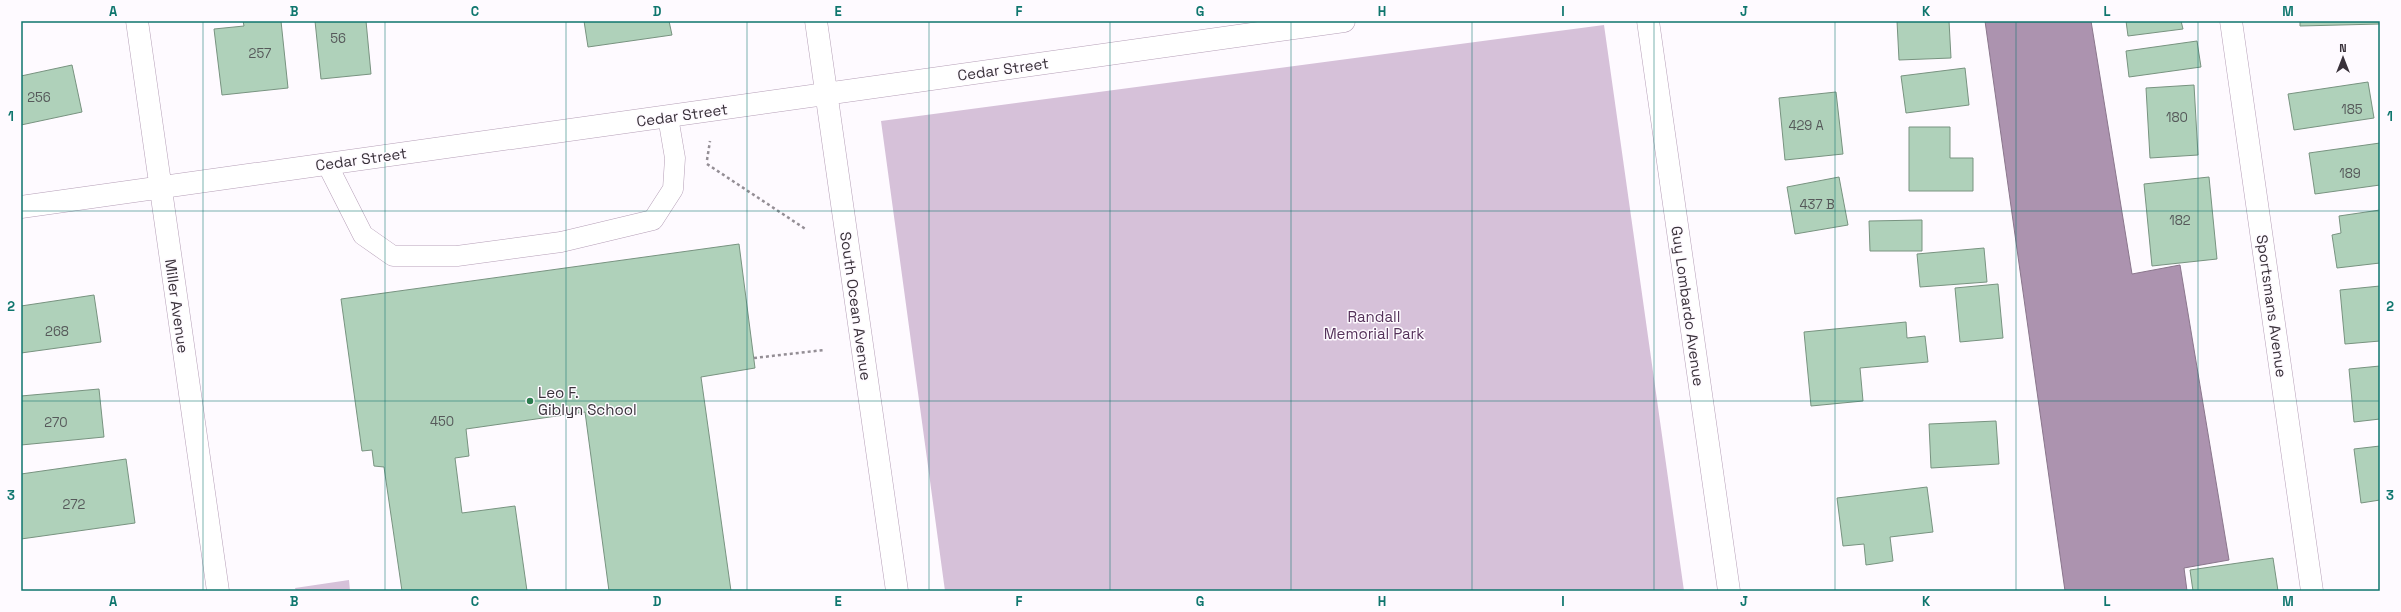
<svg xmlns="http://www.w3.org/2000/svg" width="2401" height="612" font-family="'Space Grotesk',sans-serif">
<style>
.green{fill:#d6c1d9}
.water{fill:#ac93af;stroke:#8a768c}
.building{fill:#afd1ba;stroke:#789380}
.lines{fill:none;stroke-linecap:round;stroke-linejoin:round}
.lane-casing{stroke:#b59fb7;stroke-width:21}
.street-casing{stroke:#b59fb7;stroke-width:23}
.secondary-casing{stroke:#b59fb7;stroke-width:23}
.path{stroke:#948e95;stroke-width:2.5;stroke-dasharray:3 3;stroke-linecap:butt}
.lane{stroke:#fff;stroke-width:20}
.street{stroke:#fff;stroke-width:22}
.secondary{stroke:#fff;stroke-width:22}
.grid{fill:none;stroke:#0f766e;stroke-width:1;stroke-opacity:0.55}
.poi-dot{fill:#2b7d4e;stroke:#fefaff;stroke-width:1.5}
.labels{text-anchor:middle;dominant-baseline:central;stroke-width:3;stroke-linejoin:round;paint-order:stroke}
.number-label{font-size:13px;fill:#56595a}
.street-label{font-size:15px;fill:#39313a;stroke:#fefaff}
.park-label{font-size:15px;fill:#55325a;stroke:#fefaff}
.poi-label{font-size:15px;fill:#39313a;stroke:#fefaff;text-anchor:start}
.neatline{fill:none;stroke:#0f766e;stroke-width:1.5}
.grid-label{font-size:13px;text-anchor:middle;font-weight:bold;fill:#0f766e}
</style>
<rect width="100%" height="100%" fill="#fefaff"/>
<path class="green" d="M 1604,25 L 1684,591 L 945,591 L 881,121 Z
M 349,580 L 350,591 L 296,591 L 295,588 Z"/>
<path class="water" d="M 1985,21 L 2091,21 L 2132,274 L 2180,265 L 2229,560 L 2184,568 L 2187,591 L 2065,591 Z"/>
<path class="building" d="M 243,21 L 281,21 L 288,88 L 222,95 L 214,29 L 244,26 Z
M 315,21 L 366,21 L 371,74 L 321,79 Z
M 584,21 L 669,21 L 672,35 L 588,47 Z
M 1897,21 L 1949,21 L 1951,58 L 1899,60 Z
M 2126,21 L 2181,21 L 2183,29 L 2128,36 Z
M 2300,21 L 2380,21 L 2380,24 L 2300,26 Z
M 2197,41 L 2201,67 L 2129,77 L 2126,51 Z
M 72,65 L 82,112 L 21,125 L 21,76 Z
M 1965,68 L 1969,105 L 1906,113 L 1901,76 Z
M 2368,82 L 2374,118 L 2294,130 L 2288,94 Z
M 2194,85 L 2198,155 L 2150,158 L 2146,88 Z
M 1836,92 L 1843,154 L 1785,160 L 1779,98 Z
M 1909,127 L 1950,127 L 1950,158 L 1973,158 L 1973,191 L 1909,191 Z
M 2380,143 L 2380,185 L 2315,194 L 2309,153 Z
M 1839,177 L 1848,225 L 1795,234 L 1787,187 Z
M 2209,177 L 2217,259 L 2152,266 L 2144,184 Z
M 2380,210 L 2380,263 L 2337,268 L 2332,235 L 2341,233 L 2339,216 Z
M 1922,220 L 1922,251 L 1870,251 L 1869,221 Z
M 739,244 L 755,368 L 701,377 L 731,591 L 609,591 L 585,412 L 466,429 L 469,456 L 455,458 L 462,513 L 515,506 L 527,591 L 402,591 L 384,467 L 374,466 L 372,450 L 362,451 L 341,299 Z
M 1984,248 L 1987,282 L 1920,287 L 1917,254 Z
M 1998,284 L 2003,338 L 1960,342 L 1955,288 Z
M 2380,286 L 2380,341 L 2345,344 L 2340,290 Z
M 94,295 L 101,342 L 21,353 L 21,306 Z
M 1906,322 L 1907,338 L 1925,336 L 1928,362 L 1860,368 L 1863,401 L 1811,406 L 1804,332 Z
M 2380,366 L 2380,419 L 2354,422 L 2349,369 Z
M 99,389 L 104,437 L 21,445 L 21,396 Z
M 1996,421 L 1999,464 L 1931,468 L 1929,424 Z
M 2380,446 L 2380,500 L 2361,503 L 2354,449 Z
M 126,459 L 135,523 L 21,539 L 21,474 Z
M 1927,487 L 1933,532 L 1890,537 L 1893,561 L 1866,565 L 1864,544 L 1843,546 L 1837,498 Z
M 2273,558 L 2278,591 L 2193,591 L 2190,570 Z"/>
<g class="lines">
<g class="lane-casing">
<path id="lane" d="M 327,164 L 363,235 L 393,256 L 457,256 L 561,242 L 653,220 L 673,189 L 675,158 L 668,117"/>
</g>
<g class="street-casing">
<path id="street" d="M 137,21 L 218,591
M 816,21 L 897,591
M 2231,21 L 2312,591
M 21,207 L 1344,21"/>
</g>
<g class="secondary-casing">
<path id="secondary" d="M 1648,21 L 1729,591"/>
</g>
<path class="path" d="M 707,160 L 710,141
M 707,164 L 807,230
M 754,358 L 824,350"/>
<use href="#lane" class="lane"/>
<use href="#street" class="street"/>
<use href="#secondary" class="secondary"/>
</g>
<path class="grid" d="M 203,21 L 203,591M 385,21 L 385,591M 566,21 L 566,591M 747,21 L 747,591M 929,21 L 929,591M 1110,21 L 1110,591M 1291,21 L 1291,591M 1472,21 L 1472,591M 1654,21 L 1654,591M 1835,21 L 1835,591M 2016,21 L 2016,591M 2198,21 L 2198,591M 21,211 L 2380,211M 21,401 L 2380,401"/>
<circle class="poi-dot" cx="530" cy="401" r="4"/>
<g class="labels">
<g class="number-label">
<text x="338" y="38">56</text>
<text x="260" y="53">257</text>
<text x="39" y="97">256</text>
<text x="2352" y="109">185</text>
<text x="2177" y="117">180</text>
<text x="1806" y="125">429 A</text>
<text x="2350" y="173">189</text>
<text x="1817" y="204">437 B</text>
<text x="2180" y="220">182</text>
<text x="57" y="331">268</text>
<text x="442" y="421">450</text>
<text x="56" y="422">270</text>
<text x="74" y="504">272</text>
</g>
<g class="street-label">
<text transform="translate(1003 69) rotate(-8)">Cedar Street</text>
<text transform="translate(682 115) rotate(-8)">Cedar Street</text>
<text transform="translate(361 159) rotate(-8)">Cedar Street</text>
<text transform="translate(177 306) rotate(82)">Miller Avenue</text>
<text transform="translate(856 306) rotate(82)">South Ocean Avenue</text>
<text transform="translate(1688 306) rotate(82)">Guy Lombardo Avenue</text>
<text transform="translate(2272 306) rotate(82)">Sportsmans Avenue</text>
</g>
<g class="park-label">
<text x="1374" y="316">Randall<tspan x="1374" dy="17">Memorial Park</tspan></text>
</g>
<g class="poi-label">
<text x="538" y="392">Leo F.<tspan x="538" dy="17">Giblyn School</tspan></text>
</g>
</g>
<rect width="2401" height="612" fill="none" stroke="#fefaff" stroke-width="44"/>
<g transform="translate(2343 58)" stroke="#fefaff" stroke-width="3" paint-order="stroke">
<path d="M0-3L7 15L0 10L-7 15Z" fill="#39313a"/>
<text y="-6" font-size="11" font-weight="bold" text-anchor="middle" fill="#39313a">N</text>
</g>
<rect x="22" y="22" width="2357" height="568" class="neatline"/>
<g class="grid-label">
<text x="113" y="16">A</text>
<text x="294" y="16">B</text>
<text x="475" y="16">C</text>
<text x="657" y="16">D</text>
<text x="838" y="16">E</text>
<text x="1019" y="16">F</text>
<text x="1200" y="16">G</text>
<text x="1382" y="16">H</text>
<text x="1563" y="16">I</text>
<text x="1744" y="16">J</text>
<text x="1926" y="16">K</text>
<text x="2107" y="16">L</text>
<text x="2288" y="16">M</text>
<text x="11" y="121">1</text>
<text x="2390" y="121">1</text>
<text x="11" y="311">2</text>
<text x="2390" y="311">2</text>
<text x="11" y="500">3</text>
<text x="2390" y="500">3</text>
<text x="113" y="606">A</text>
<text x="294" y="606">B</text>
<text x="475" y="606">C</text>
<text x="657" y="606">D</text>
<text x="838" y="606">E</text>
<text x="1019" y="606">F</text>
<text x="1200" y="606">G</text>
<text x="1382" y="606">H</text>
<text x="1563" y="606">I</text>
<text x="1744" y="606">J</text>
<text x="1926" y="606">K</text>
<text x="2107" y="606">L</text>
<text x="2288" y="606">M</text>
</g>
</svg>
